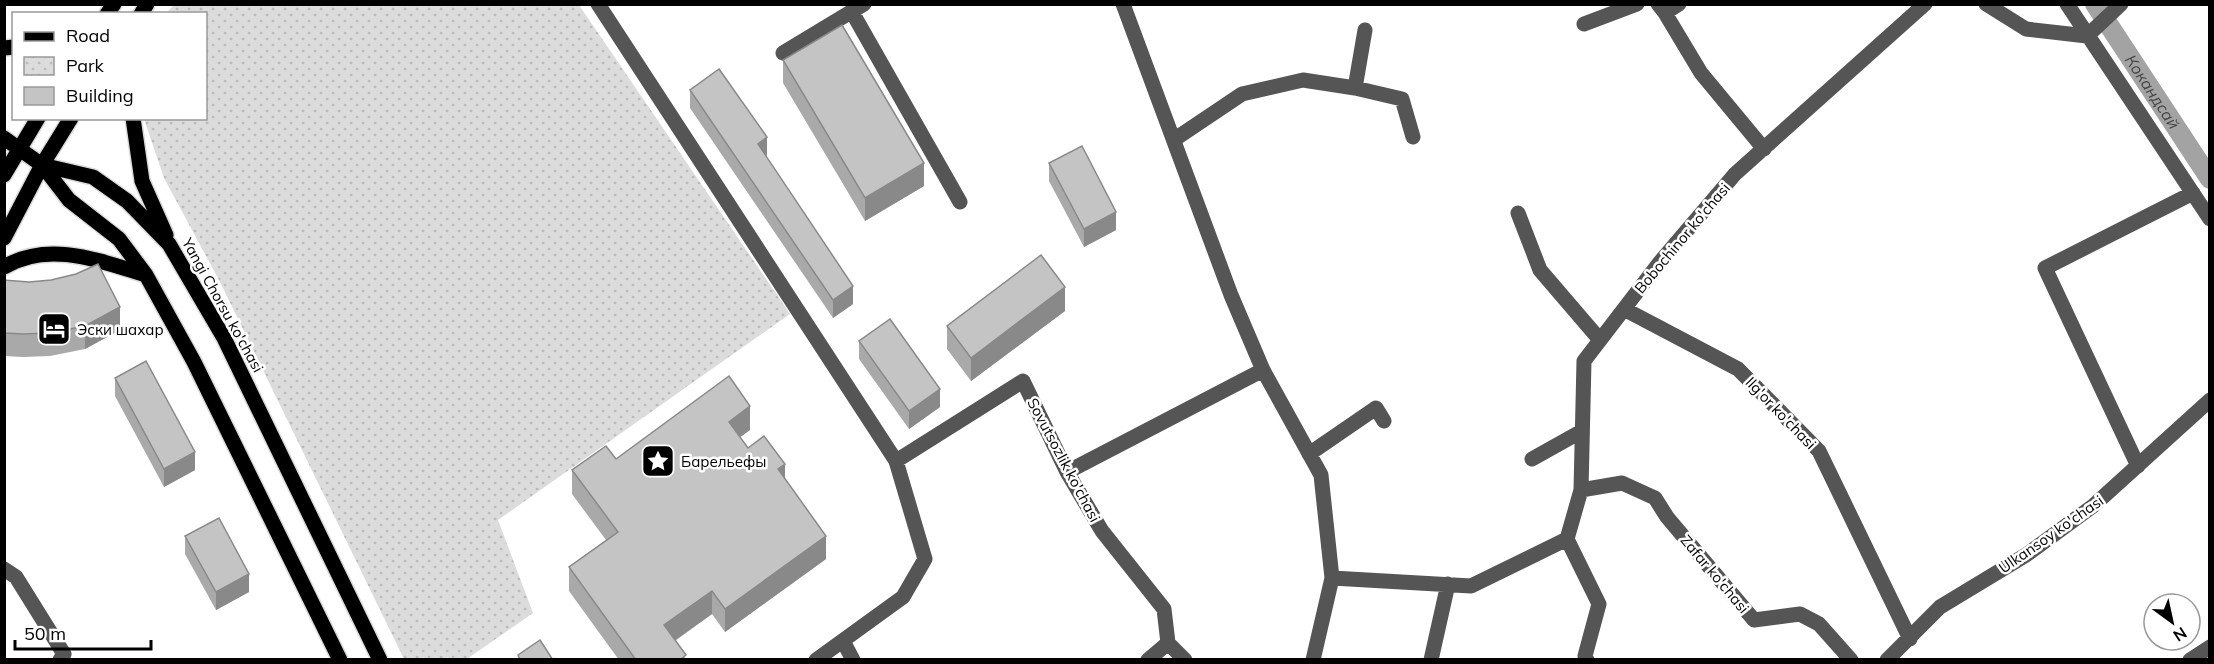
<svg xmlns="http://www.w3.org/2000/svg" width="2214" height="664" font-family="Mulish,sans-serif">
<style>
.park{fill:url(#park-dots)}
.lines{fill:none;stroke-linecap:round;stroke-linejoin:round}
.canal{stroke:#a3a3a3;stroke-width:20}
.major-casing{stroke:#dbdbdb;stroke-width:18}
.minor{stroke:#555;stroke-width:15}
.major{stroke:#000;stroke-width:15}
.wall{fill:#a9a9a9}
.shaded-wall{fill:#898989}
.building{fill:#c4c4c4;stroke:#898989;stroke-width:1.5}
.labels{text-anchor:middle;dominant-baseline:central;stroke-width:5;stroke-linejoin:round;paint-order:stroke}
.street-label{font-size:15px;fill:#000;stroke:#fff}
.poi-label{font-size:15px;fill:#000;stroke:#fff;text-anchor:start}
.water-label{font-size:16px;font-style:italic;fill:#444;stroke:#fff}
</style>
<defs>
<pattern id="park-dots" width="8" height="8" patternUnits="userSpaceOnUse" patternTransform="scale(1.5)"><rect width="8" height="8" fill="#dcdcdc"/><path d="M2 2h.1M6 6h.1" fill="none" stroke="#bbb" stroke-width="1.8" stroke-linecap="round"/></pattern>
</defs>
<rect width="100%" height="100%" fill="#fff"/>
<path class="park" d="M 174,5 L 579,5 L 790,314 L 498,520 L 533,613 L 467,659 L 404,659 L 220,282 L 164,178 L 144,119 L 206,118 L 206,14 L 166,13 Z"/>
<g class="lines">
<path class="canal" id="s1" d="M 2095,4 L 2210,179"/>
<g class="major-casing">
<path id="major" d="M 107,14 L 114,4
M 141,14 L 147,4
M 4,48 L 14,47
M 133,118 L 142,181 L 166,235
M 4,138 L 42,165 L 69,200 L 119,239 L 146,275 L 194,362 L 340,660
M 42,165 L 93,177 L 127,201 L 169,244 L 224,338 L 380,660
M 4,175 L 38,118
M 4,238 L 42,165 L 71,118
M 4,267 C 49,240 100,261 146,275"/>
</g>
<path class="minor" d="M 598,4 L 896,461 L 925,559 L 903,597 L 816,660
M 1123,4 L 1231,295 L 1263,370 L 1321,475 L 1332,578 L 1313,660
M 1658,4 L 1665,13 L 1679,4
M 1986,4 L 2026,29 L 2087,36
M 2067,4 L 2210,219
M 852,12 L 960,202
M 1665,13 L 1701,73 L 1764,149
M 1584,24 L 1637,4
M 2087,36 L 2121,4
M 783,53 L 864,4
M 1355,88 L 1365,30
M 1175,139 L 1242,94 L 1303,80 L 1355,88 L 1402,99 L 1413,137
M 1518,213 L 1540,270 L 1600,340
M 1624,309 L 1738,369 L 1819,451 L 1910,639
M 1309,454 L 1376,408 L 1384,421
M 1532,459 L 1582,431
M 896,461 L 1023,381 L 1067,472 L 1102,531 L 1164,609 L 1168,643 L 1185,660
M 2138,466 L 2045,268 L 2193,193
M 1067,472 L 1263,370
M 1581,490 L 1622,483 L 1655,498 L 1667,517 L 1754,620 L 1800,614 L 1819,624 L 1851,660
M 4,569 L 16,577 L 64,654 L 60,660
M 1332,578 L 1471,586 L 1567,539
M 843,641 L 853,660
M 1148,660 L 1168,643
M 1431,660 L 1448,584
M 1587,660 L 1585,656 L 1599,604 L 1567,539 L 1581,490 L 1584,361 L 1660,262 L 1735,174 L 1925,4
M 1887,660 L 1940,607 L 2026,555 L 2093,506 L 2210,400
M 2190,660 L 2210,647"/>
<use href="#major" class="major"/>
</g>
<path class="wall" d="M 783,60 L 924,186 L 865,221 L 783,83 Z
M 690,90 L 767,155 L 766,156 L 853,304 L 833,318 L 690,108 Z
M 1049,163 L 1116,230 L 1084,247 L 1049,181 Z
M 4,280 L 120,330 L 85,349 L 50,356 L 23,357 L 4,356 Z
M 1065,311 L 971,381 L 947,349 L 947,326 Z
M 859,341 L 940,407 L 909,429 L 859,359 Z
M 115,378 L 195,470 L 164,487 L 115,396 Z
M 750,430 L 740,437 L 748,448 L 785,479 L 826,559 L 725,632 L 712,614 L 675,641 L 686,660 L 619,660 L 569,591 L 569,567 L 606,540 L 572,494 L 572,470 Z
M 185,536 L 249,592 L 216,610 L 185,554 Z"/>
<path class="shaded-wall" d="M 767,137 L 767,155 L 758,162 L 758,144 Z
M 924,163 L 924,186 L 865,221 L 865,198 Z
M 1116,212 L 1116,230 L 1084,247 L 1084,229 Z
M 853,286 L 853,304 L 833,318 L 833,300 Z
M 1065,287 L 1065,311 L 971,381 L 971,358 Z
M 120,307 L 120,330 L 85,349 L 85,326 Z
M 940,389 L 940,407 L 909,429 L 909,411 Z
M 750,406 L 750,430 L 729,445 L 729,422 Z
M 195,452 L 195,470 L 164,487 L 164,469 Z
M 785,464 L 785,487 L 778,469 Z
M 826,536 L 826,559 L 725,632 L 725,609 Z
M 249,574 L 249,592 L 216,610 L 216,592 Z
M 712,591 L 712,614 L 664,648 L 664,625 Z"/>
<path class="building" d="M 842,25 L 924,163 L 865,198 L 783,60 Z
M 719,69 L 767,137 L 758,144 L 853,286 L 833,300 L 690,90 Z
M 1082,146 L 1116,212 L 1084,229 L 1049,163 Z
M 1041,255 L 1065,287 L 971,358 L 947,326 Z
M 98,264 L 120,307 L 85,326 L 50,333 L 23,334 L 4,333 L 4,280 L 29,282 L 51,280 L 76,274 Z
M 890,319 L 940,389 L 909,411 L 859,341 Z
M 146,361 L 195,452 L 164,469 L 115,378 Z
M 729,376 L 750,406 L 729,422 L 748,448 L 764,436 L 785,464 L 778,469 L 826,536 L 725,609 L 712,591 L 664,625 L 686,655 L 680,660 L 636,660 L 569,567 L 618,532 L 572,470 L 606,446 L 616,459 Z
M 219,518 L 249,574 L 216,592 L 185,536 Z
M 540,640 L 553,660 L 520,660 L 518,655 Z"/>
<defs>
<g id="hotel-square" transform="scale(1.725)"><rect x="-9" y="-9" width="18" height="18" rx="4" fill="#000" stroke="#fff"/><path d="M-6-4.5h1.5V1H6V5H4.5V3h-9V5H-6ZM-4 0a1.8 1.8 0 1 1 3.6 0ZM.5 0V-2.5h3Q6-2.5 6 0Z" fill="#fff"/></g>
<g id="sight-square" transform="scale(1.725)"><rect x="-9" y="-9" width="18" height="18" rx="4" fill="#000" stroke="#fff"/><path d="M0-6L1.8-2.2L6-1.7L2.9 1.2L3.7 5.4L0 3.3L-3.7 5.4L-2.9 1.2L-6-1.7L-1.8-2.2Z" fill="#fff"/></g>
</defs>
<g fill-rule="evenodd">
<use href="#hotel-square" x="54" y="329"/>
<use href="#sight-square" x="658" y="461"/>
</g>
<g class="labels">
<g class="street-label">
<text transform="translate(1682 238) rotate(-50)">Bobochinor ko'chasi</text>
<text transform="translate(223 305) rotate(61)">Yangi Chorsu ko'chasi</text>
<text transform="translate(1781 413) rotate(46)">Ilg'or ko'chasi</text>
<text transform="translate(1064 460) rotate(62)">Sovutsozlik ko'chasi</text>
<text transform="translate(2051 534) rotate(-35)">Ulkansoy ko'chasi</text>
<text transform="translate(1715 574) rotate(50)">Zafar ko'chasi</text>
</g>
<g class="poi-label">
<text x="77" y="329">Эски шахар</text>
<text x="681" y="461">Барельефы</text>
</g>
<g class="water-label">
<text stroke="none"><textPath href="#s1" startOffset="105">Кокандсай</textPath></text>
</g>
</g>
<rect width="2214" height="664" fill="none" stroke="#000000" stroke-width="12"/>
<rect x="12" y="12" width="195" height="108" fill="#ffffff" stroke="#999999" stroke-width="1.5"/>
<rect x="24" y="32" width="30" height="9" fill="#000000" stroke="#999999" stroke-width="1.5"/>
<text x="66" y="42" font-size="18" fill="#000000">Road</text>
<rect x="24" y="57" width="30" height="18" fill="url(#park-dots)" stroke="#999999" stroke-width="1.5"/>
<text x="66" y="72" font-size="18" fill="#000000">Park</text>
<rect x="24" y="87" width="30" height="18" fill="#c4c4c4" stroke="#999999" stroke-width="1.5"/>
<text x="66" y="102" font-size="18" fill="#000000">Building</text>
<g transform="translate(2172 622) rotate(147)"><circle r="28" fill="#ffffff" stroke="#999999" stroke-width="1.5"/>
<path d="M0-4.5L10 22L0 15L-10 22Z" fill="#000000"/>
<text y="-9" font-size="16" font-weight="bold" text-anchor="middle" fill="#000000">N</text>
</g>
<path d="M15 640v9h136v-9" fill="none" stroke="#000000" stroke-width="3"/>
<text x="24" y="640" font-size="18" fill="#000000" stroke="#ffffff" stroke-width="4.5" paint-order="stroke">50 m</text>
</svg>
